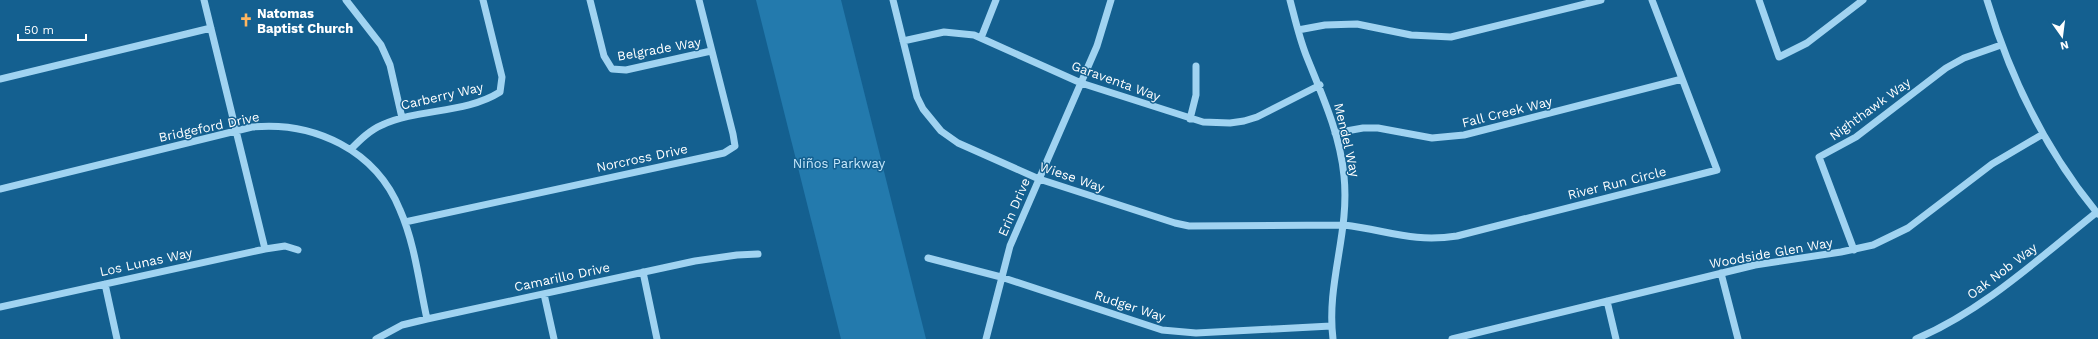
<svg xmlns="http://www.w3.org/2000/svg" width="2098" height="339" font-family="'Work Sans',sans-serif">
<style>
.green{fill:#237aad}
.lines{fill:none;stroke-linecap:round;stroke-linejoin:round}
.minor{stroke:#a0d3f1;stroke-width:7}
.labels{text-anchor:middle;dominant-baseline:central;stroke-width:3;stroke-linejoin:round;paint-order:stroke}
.poi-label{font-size:13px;font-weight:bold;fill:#fff;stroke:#146090;text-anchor:start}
.street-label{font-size:13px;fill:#fff;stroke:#146090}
.park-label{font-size:13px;fill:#c7e8fc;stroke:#146090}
</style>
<rect width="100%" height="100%" fill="#146090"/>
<path class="green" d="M 756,0 L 841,0 L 926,339 L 841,339 Z"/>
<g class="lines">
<path class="minor" d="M 204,0 L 265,249
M 346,0 L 381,45 L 390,65 L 402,118
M 590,0 L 604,56 L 612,69 L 626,70 L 711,51
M 893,0 L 917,97 L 923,109 L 941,131 L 958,143 L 1039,179 L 1175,223 L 1189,226 L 1344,225 C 1387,230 1412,243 1457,236 L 1717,170 L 1652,0
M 1290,0 C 1295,19 1299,37 1306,55 C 1322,95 1340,134 1344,176 C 1350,233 1326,283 1333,339
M 1759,0 L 1779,57 L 1807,43 L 1863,0
M 1987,0 C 2010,77 2046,151 2098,214
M 1298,30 L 1325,25 L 1357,24 L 1411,35 L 1451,37 L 1601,0
M 981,38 L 996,0
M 903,41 L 944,32 L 974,35 L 1081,83 L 1203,122 L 1230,123 L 1244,121 L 1257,117 L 1320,85
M 0,79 L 211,28
M 1190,119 L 1196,95 L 1196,66
M 1335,133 L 1363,128 L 1378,128 L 1432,138 L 1464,135 L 1682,79
M 351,149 C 360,140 370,130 382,125 C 419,108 465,114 500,92 L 502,77 L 483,0
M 0,189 L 252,127 C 314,121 376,150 400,210 C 415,244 419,283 427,319
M 405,222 L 724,153 L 735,146 L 733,134 L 699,0
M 1854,250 L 1819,157 L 1856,137 L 1946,68 L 1964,58 L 2001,45
M 928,258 L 1001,277 L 1162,330 L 1196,333 L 1331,326
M 643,272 L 657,339
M 1721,273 L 1738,339
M 105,284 L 117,339
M 544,294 L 554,339
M 1607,301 L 1616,339
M 0,307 L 265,249 L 285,246 L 298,250
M 376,339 L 402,325 L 427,319 L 695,261 L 737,255 L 758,254
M 986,339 L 1010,246 L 1097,46 L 1111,0
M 1452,339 L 1755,265 L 1841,252 L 1873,245 L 1908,228 L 1992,164 L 2043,134
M 1916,339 C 1984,310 2039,258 2097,212"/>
</g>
<defs>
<g id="church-bare" transform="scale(1.08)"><path d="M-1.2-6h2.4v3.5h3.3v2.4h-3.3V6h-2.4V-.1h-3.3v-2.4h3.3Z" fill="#ffb660" stroke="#146090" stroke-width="2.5" paint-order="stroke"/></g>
</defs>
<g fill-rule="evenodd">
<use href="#church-bare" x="246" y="20"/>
</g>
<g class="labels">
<g class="poi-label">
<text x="257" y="13">Natomas<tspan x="257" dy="15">Baptist Church</tspan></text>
</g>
<g class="street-label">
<text transform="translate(659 49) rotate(-10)">Belgrade Way</text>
<text transform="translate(1116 81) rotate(20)">Garaventa Way</text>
<text transform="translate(442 96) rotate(-13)">Carberry Way</text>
<text transform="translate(1870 109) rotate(-36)">Nighthawk Way</text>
<text transform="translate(1507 112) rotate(-14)">Fall Creek Way</text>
<text transform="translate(209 127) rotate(-12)">Bridgeford Drive</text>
<text transform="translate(1347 140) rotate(77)">Mendel Way</text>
<text transform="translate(642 158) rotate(-12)">Norcross Drive</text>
<text transform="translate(1072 177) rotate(19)">Wiese Way</text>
<text transform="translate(1617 183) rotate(-14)">River Run Circle</text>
<text transform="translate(1014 207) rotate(-67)">Erin Drive</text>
<text transform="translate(1771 253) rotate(-10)">Woodside Glen Way</text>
<text transform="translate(146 262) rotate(-12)">Los Lunas Way</text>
<text transform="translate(2002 271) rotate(-37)">Oak Nob Way</text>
<text transform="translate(562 277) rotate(-12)">Camarillo Drive</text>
<text transform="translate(1130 306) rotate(18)">Rudger Way</text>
</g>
<g class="park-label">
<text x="839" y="163">Niños Parkway</text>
</g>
</g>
<g transform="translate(2062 36) rotate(166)" stroke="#146090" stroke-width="3" paint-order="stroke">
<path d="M0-3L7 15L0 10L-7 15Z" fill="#ffffff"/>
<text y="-6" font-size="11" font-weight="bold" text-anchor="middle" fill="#ffffff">N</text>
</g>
<path d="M18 34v6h68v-6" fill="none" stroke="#ffffff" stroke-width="2"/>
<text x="24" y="34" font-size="12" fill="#ffffff" stroke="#146090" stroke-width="3" paint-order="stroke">50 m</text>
</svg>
